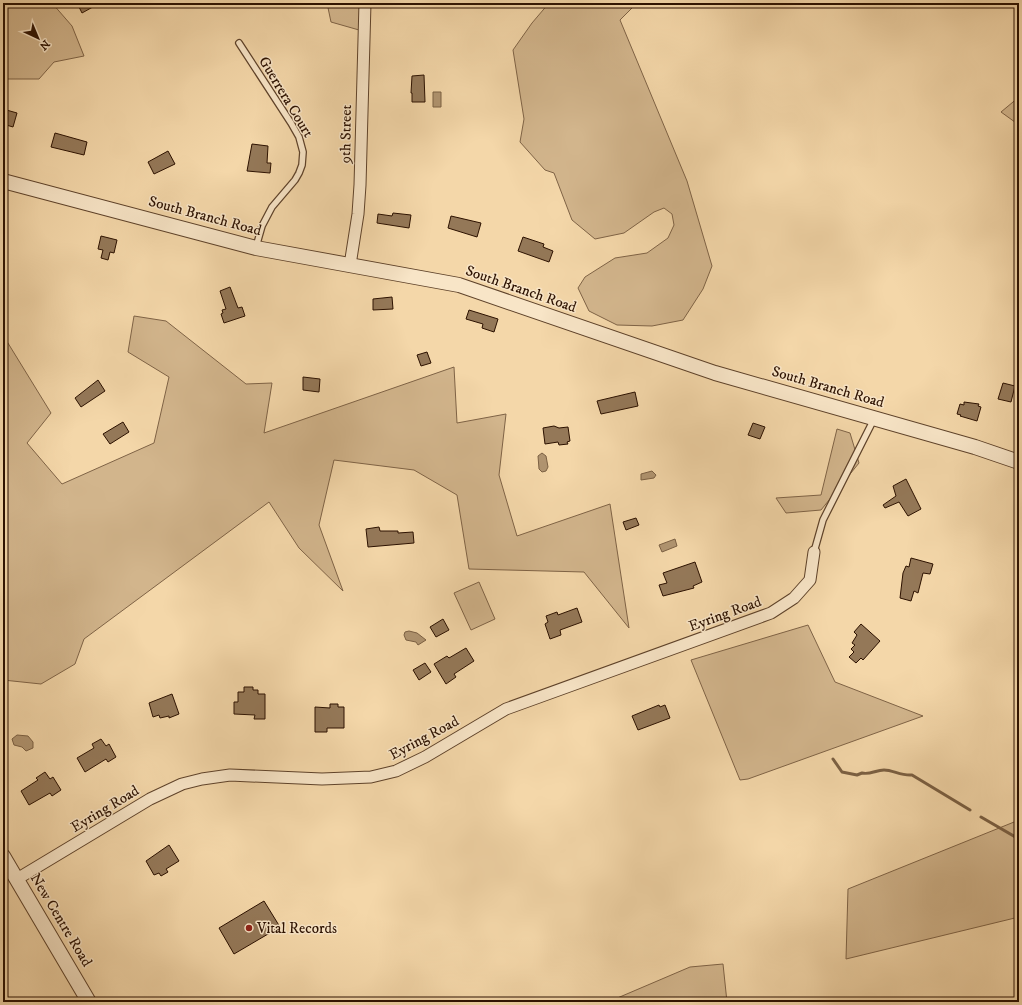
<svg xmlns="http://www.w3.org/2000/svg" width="1022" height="1005" font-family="'IM FELL DW Pica',serif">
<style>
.green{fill:#d2b58c;stroke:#7f6346}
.water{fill:#b09470;stroke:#7b6043}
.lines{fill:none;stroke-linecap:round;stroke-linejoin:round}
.stream{stroke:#7b6043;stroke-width:3}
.building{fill:#947858;stroke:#2c1100}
.service-casing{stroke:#5e422a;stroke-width:8}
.minor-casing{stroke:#5e422a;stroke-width:13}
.tertiary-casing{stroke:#5e422a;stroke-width:16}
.service{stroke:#f8e5c7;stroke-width:5.5}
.minor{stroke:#f8e5c7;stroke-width:11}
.tertiary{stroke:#f8e5c7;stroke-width:14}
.poi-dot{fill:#8f2418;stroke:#f8e5c7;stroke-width:1.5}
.labels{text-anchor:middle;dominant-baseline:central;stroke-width:3;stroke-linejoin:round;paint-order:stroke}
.street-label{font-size:15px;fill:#2c1100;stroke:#f8e5c7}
.poi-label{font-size:15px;fill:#2c1100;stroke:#f8e5c7;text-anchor:start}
</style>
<rect width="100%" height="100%" fill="#f4d7a9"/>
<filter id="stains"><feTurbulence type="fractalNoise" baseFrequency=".005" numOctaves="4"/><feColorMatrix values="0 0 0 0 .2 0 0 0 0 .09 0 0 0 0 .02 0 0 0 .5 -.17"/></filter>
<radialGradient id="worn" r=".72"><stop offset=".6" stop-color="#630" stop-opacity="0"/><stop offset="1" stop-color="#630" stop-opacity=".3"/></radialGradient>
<path class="green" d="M 3,3 L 52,3 L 72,26 L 84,56 L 54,62 L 39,79 L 3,79 Z
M 327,3 L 361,3 L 359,30 L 331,22 Z
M 549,3 L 637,3 L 620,20 L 687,181 L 712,266 L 703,289 L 683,320 L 652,326 L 617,325 L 589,311 L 578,288 L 585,277 L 615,258 L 647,253 L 668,238 L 674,225 L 672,214 L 664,208 L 654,212 L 624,233 L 595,239 L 572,220 L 554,173 L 545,170 L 520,142 L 524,119 L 513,50 L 532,23 Z
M 1019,97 L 1019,125 L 1001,112 Z
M 134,316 L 166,321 L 246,384 L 272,383 L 264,433 L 454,367 L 457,423 L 506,414 L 499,475 L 517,536 L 610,504 L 629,628 L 584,572 L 469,569 L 457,495 L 414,470 L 334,460 L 319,525 L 343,591 L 299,548 L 269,502 L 84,639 L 75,664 L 41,684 L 3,680 L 3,335 L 51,413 L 27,443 L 62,484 L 154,443 L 169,377 L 128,352 Z
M 837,429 L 850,433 L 859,463 L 821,510 L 786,513 L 776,498 L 821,495 Z
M 479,582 L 495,619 L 471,630 L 454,593 Z
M 808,625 L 835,682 L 923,716 L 748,779 L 740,780 L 691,660 Z
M 1019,820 L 1019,917 L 846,959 L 848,889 Z
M 723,964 L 727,1002 L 608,1002 L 690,967 Z"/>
<path class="water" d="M 433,92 L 441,92 L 441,107 L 433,107 Z
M 542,453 L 546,456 L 548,467 L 546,471 L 542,472 L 539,469 L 538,456 Z
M 652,471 L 656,475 L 654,478 L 641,480 L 641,474 Z
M 675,539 L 677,546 L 662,552 L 659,545 Z
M 409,631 L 417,633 L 426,640 L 418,645 L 416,642 L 406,640 L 404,635 L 405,632 Z
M 17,735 L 28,736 L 33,742 L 33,748 L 26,751 L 22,747 L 14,745 L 12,739 Z"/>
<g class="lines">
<path class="stream" d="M 833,759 L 842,772 L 857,775 L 862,773 C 870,775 876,770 884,770 C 893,770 901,776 912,775 L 970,810
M 981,817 L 1019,839"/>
</g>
<path class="building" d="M 77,3 L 100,3 L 82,13 Z
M 424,75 L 425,102 L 412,102 L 412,93 L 411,93 L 412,76 Z
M 3,109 L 17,113 L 13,127 L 3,124 Z
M 55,133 L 87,142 L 84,155 L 51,147 Z
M 252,144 L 268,146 L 267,163 L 271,163 L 270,173 L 247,171 Z
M 168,151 L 175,164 L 154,174 L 148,162 Z
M 393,213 L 411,215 L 409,228 L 377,223 L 378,214 L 392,216 Z
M 451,216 L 481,223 L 477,237 L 448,228 Z
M 101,236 L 117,240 L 114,253 L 110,252 L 108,260 L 101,258 L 103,250 L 98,249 Z
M 523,237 L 544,244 L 543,247 L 553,251 L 549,262 L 518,251 Z
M 230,287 L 238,308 L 242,307 L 245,316 L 224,323 L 221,314 L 223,313 L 222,310 L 226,309 L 220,291 Z
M 392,297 L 393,309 L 373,310 L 373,299 Z
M 469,310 L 498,319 L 494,332 L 482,328 L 483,324 L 466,319 Z
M 427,352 L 431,363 L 421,366 L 417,355 Z
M 303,377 L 320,379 L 319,392 L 303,390 Z
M 98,380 L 105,391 L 81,407 L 75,398 Z
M 1003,383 L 1015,386 L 1011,402 L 998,399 Z
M 635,392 L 638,406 L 601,414 L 597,401 Z
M 964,402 L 979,404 L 978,406 L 981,407 L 977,421 L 960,416 L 961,415 L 957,414 L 960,404 L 964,405 Z
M 123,422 L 129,432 L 110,444 L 103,434 Z
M 753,423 L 765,427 L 760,439 L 748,435 Z
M 554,426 L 559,428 L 568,427 L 570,441 L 567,442 L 568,444 L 559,445 L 558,442 L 545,444 L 543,428 Z
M 906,479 L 921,509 L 908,516 L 899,502 L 885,508 L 883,505 L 896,496 L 893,486 Z
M 636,518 L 639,525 L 626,530 L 623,522 Z
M 379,527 L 380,531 L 398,531 L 398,533 L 413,532 L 414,543 L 368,547 L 366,529 Z
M 911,558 L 933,564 L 930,574 L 923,573 L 918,593 L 914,591 L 911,601 L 900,598 L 903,573 L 906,566 L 909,567 Z
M 695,562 L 702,582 L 693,586 L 694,588 L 663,596 L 659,585 L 667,583 L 663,573 Z
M 577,608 L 582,622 L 560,630 L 561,635 L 550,639 L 545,624 L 548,622 L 546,616 L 557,612 L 558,615 Z
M 443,619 L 449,630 L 436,637 L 430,627 Z
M 861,624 L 880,641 L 863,660 L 861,658 L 856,663 L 849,657 L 854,652 L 851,649 L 855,645 L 852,643 L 857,635 L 854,632 Z
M 466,648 L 474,661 L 454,674 L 456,677 L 446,684 L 434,664 L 447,656 L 449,658 Z
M 425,663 L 431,672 L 419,680 L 413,670 Z
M 244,687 L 253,687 L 253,690 L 258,690 L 258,694 L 265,694 L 265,719 L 254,719 L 255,715 L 234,714 L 234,702 L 238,702 L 238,692 L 244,692 Z
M 172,694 L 179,714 L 169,718 L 169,716 L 160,718 L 159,715 L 153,717 L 149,703 Z
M 330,704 L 338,704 L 338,707 L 344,707 L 344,728 L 327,728 L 327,732 L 315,732 L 315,707 L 330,708 Z
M 659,705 L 660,707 L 665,705 L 670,718 L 638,730 L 632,716 Z
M 101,739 L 106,746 L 109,744 L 116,757 L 108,762 L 106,759 L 85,772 L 77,758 L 94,748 L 92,744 Z
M 45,772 L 50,779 L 53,777 L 61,790 L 52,796 L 50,793 L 29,805 L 21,791 L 38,780 L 36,778 Z
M 169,845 L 179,861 L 166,869 L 168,872 L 161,876 L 159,873 L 154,875 L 146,861 Z
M 264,901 L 280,927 L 234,954 L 219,928 Z"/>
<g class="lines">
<g class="service-casing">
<path id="service" d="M 239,43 L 291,123 L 299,137 L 303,152 L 302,165 L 299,173 L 295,180 L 272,207 L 262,226 L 256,247
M 814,552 L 823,520 L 874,419"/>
</g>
<g class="minor-casing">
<path id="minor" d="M 350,265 L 358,214 L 360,185 L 365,3
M 17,879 L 150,799 L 182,784 L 202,779 L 230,775 L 322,779 L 371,777 L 396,771 L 425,757 L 506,709 L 771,613 L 794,598 L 810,580 L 814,552"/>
</g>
<g class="tertiary-casing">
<path id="tertiary" d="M 3,181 L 256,248 L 459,285 L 715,373 L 975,447 L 1019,462
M 3,856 L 89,1002"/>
</g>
<use href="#service" class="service"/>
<use href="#minor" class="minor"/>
<use href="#tertiary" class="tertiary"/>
</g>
<circle class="poi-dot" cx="249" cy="928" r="4"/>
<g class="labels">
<g class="street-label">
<text transform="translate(286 97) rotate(59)">Guerrera Court</text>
<text transform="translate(346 134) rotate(-89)">9th Street</text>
<text transform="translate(205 216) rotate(15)">South Branch Road</text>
<text transform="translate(521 289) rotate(19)">South Branch Road</text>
<text transform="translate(828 387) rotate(16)">South Branch Road</text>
<text transform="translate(725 614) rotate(-20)">Eyring Road</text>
<text transform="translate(424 738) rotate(-28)">Eyring Road</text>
<text transform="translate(105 809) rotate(-31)">Eyring Road</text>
<text transform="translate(61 920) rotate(59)">New Centre Road</text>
</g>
<g class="poi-label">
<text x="257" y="928">Vital Records</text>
</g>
</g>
<rect width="1022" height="1005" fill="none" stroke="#f4d7a9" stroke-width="16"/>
<rect x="4" y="4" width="1014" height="997" fill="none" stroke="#2c1100" stroke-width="2"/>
<rect x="8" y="8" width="1006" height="989" fill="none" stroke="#2c1100"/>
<g transform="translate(38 38) rotate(136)" stroke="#f8e5c7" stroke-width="3" paint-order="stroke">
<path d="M0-3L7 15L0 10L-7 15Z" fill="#2c1100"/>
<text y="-6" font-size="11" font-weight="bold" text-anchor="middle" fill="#2c1100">N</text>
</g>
<rect width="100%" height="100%" filter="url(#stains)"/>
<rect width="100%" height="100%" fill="url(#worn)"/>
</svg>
